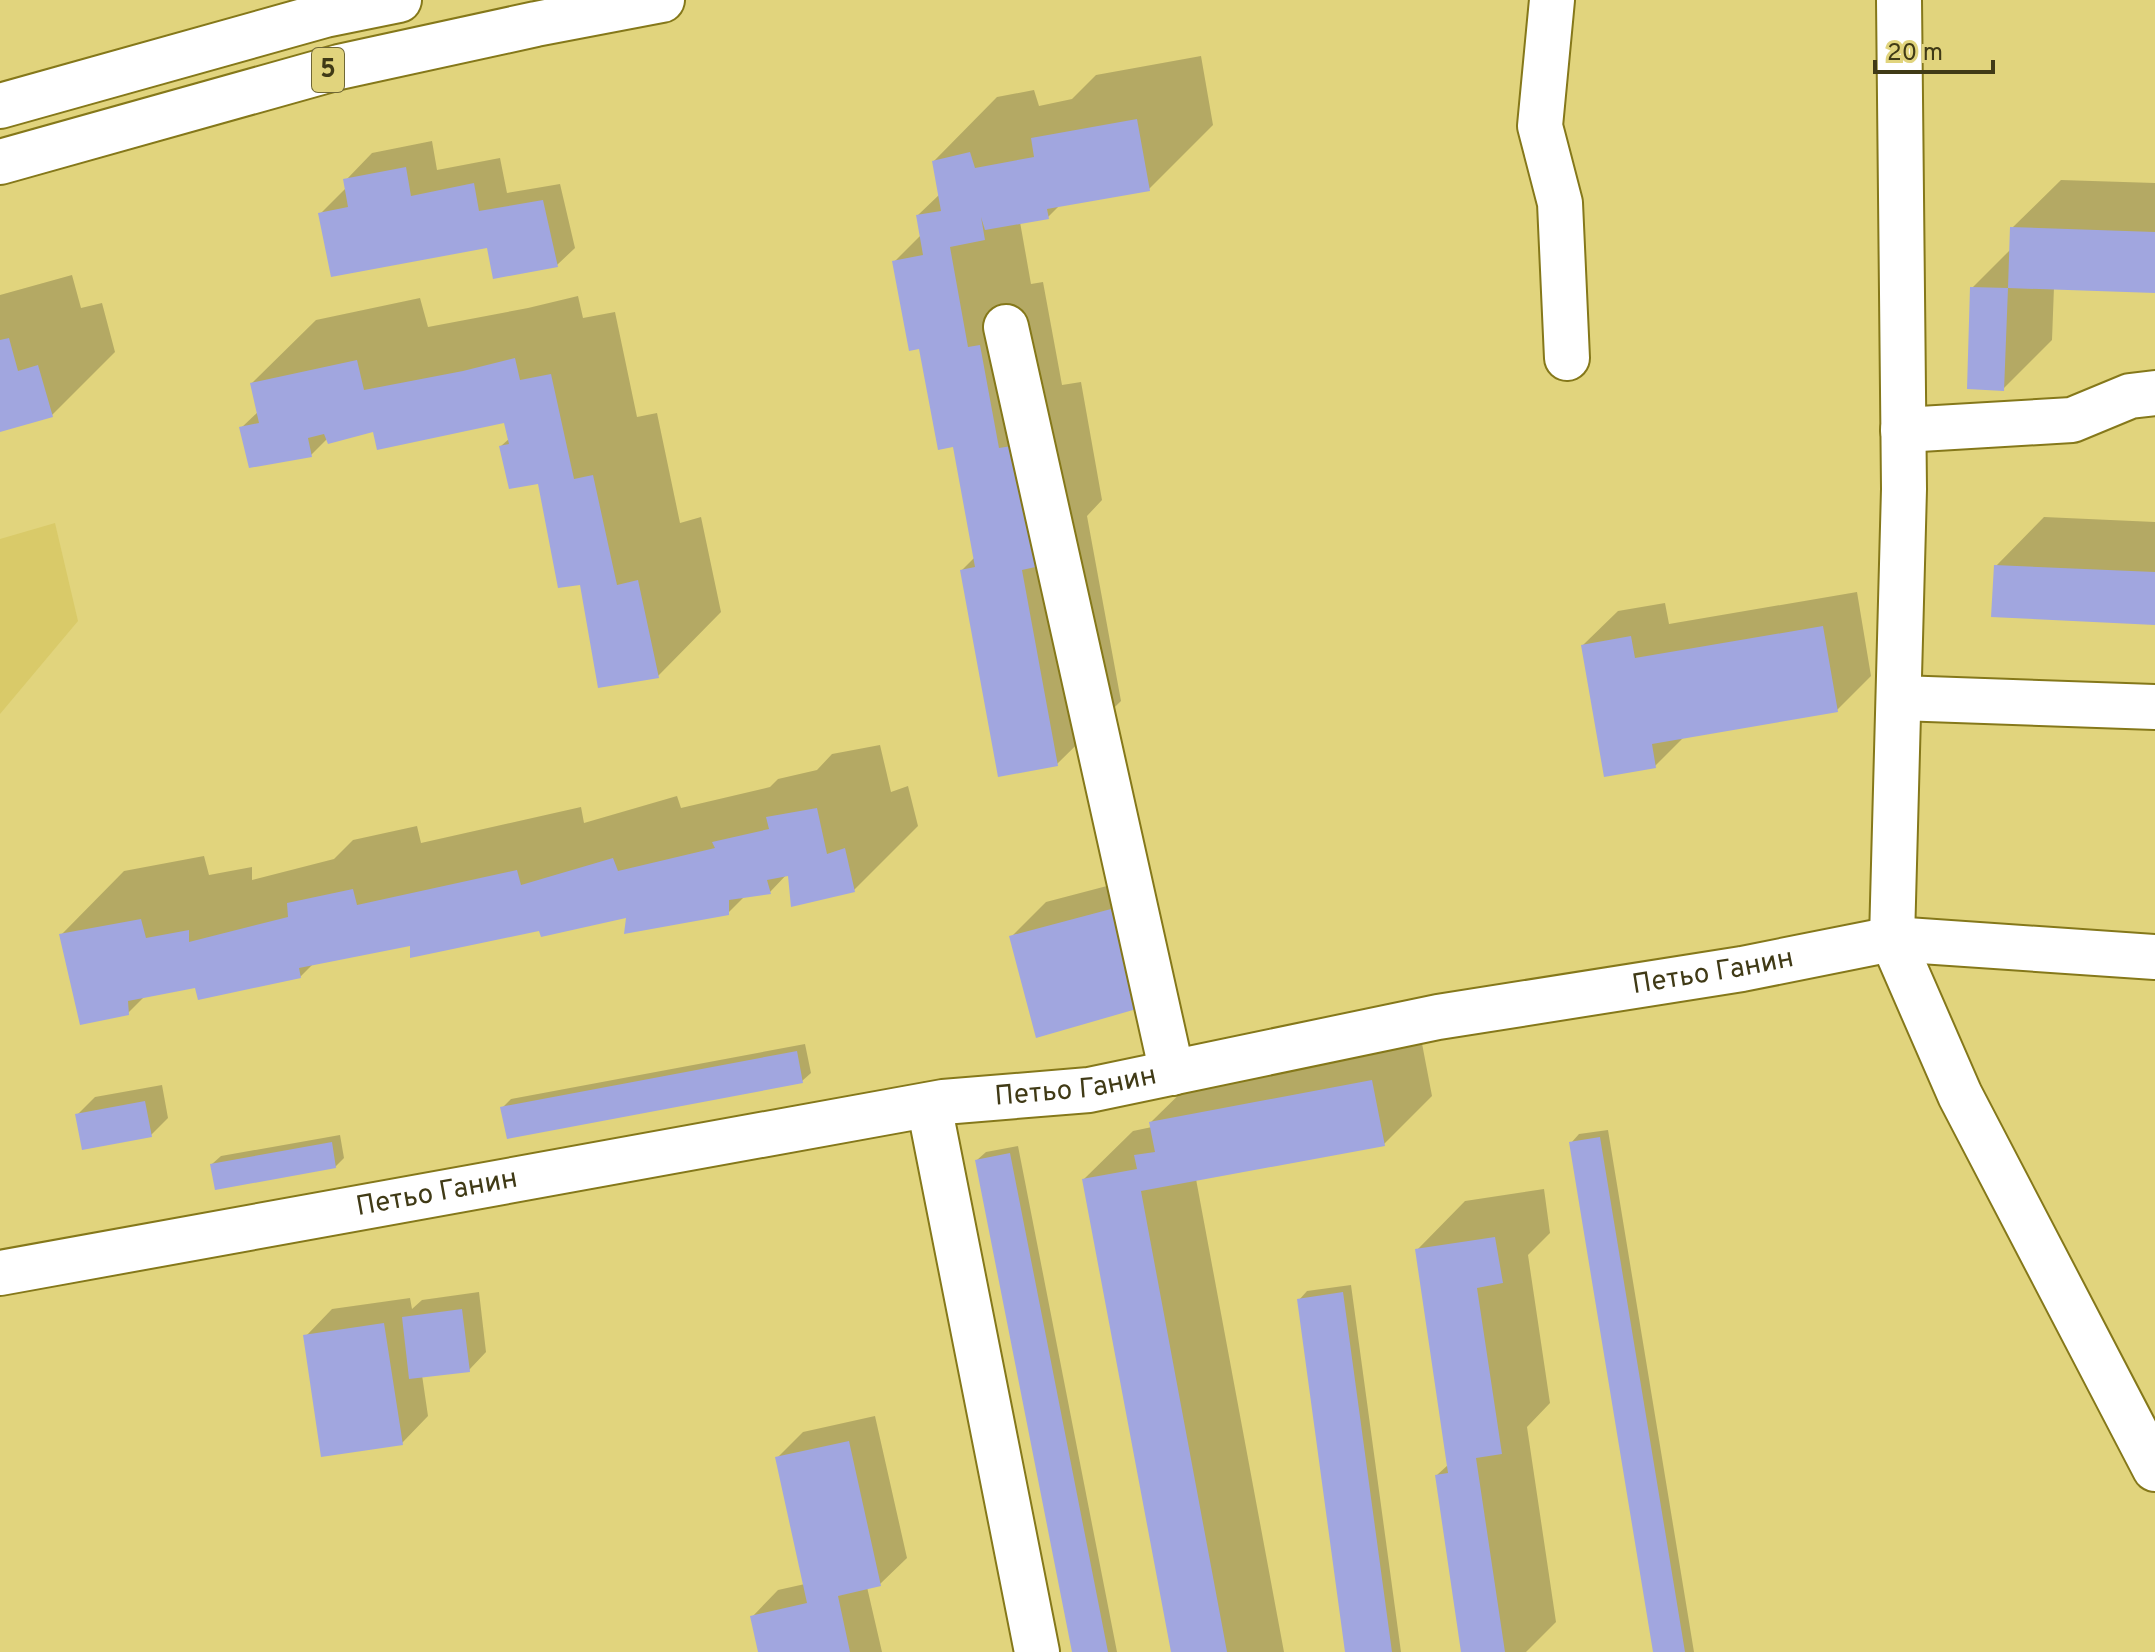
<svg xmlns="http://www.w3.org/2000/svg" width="2155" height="1652" font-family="Overpass,sans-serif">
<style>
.built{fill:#d9ca69}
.shadow{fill:#0003}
.building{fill:#a1a6df}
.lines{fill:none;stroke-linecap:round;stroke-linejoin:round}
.minor-casing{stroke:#85781a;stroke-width:48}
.major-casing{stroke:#85781a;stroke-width:48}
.minor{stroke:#fff;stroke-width:44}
.major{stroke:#fff;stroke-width:44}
.labels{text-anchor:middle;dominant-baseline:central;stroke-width:7;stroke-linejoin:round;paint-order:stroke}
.shield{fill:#e1d47d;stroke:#706835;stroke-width:2}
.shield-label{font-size:26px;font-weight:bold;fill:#403a16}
.street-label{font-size:28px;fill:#403a16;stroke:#e1d47d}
</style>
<rect width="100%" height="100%" fill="#e1d47d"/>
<path class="built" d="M 55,523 L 78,621 L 0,714 L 0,539 Z"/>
<path class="shadow" d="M 1201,56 L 1213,125 L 1149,189 L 1061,204 L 1048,217 L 1020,222 L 1031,284 L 1043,282 L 1062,385 L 1081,382 L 1102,500 L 1087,516 L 1121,701 L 1057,764 L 962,570 L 975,557 L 955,445 L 894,262 L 922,234 L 918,215 L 940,194 L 934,161 L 997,97 L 1034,90 L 1039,106 L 1072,99 L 1096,75 Z
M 432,141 L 437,170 L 500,158 L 507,193 L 560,184 L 575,248 L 557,265 L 488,244 L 320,214 L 347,187 L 346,180 L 372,153 Z
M 2061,180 L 2155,183 L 2155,291 L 2054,287 L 2052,340 L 2003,389 L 1972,288 L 2011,249 L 2012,228 Z
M 72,275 L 81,308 L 102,303 L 115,352 L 52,415 L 0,430 L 0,295 Z
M 578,296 L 583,318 L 615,312 L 637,417 L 657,413 L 680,523 L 701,517 L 721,612 L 658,676 L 582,583 L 540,482 L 501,446 L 510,438 L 505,421 L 375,429 L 328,438 L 311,455 L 241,428 L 259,411 L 252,383 L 316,320 L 420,298 L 428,327 L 528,308 Z
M 2044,517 L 2155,522 L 2155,623 L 1996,566 Z
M 1857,592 L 1871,676 L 1837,710 L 1685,736 L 1655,766 L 1583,645 L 1618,611 L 1665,603 L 1669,624 Z
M 880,745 L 891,792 L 908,786 L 918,826 L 854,890 L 789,872 L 770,892 L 746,895 L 728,913 L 629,915 L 541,929 L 412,943 L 314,963 L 300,977 L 196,986 L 146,995 L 128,1013 L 61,935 L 124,871 L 204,856 L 209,875 L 252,867 L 252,880 L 334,859 L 353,840 L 417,826 L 421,843 L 581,807 L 584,823 L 677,796 L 681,808 L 770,787 L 778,779 L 817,770 L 832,754 Z
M 1145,876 L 1173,972 L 1139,1007 L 1011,937 L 1046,902 Z
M 1420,1033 L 1432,1096 L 1384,1144 L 1196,1179 L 1284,1652 L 1173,1652 L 1084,1179 L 1133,1131 L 1152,1127 L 1151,1122 L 1200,1074 Z
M 805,1044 L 811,1073 L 802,1081 L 503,1107 L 511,1099 Z
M 162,1085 L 168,1118 L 151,1135 L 77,1115 L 95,1097 Z
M 1608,1130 L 1694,1652 L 1655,1652 L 1571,1143 L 1579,1134 Z
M 340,1135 L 344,1158 L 335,1167 L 212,1164 L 221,1156 Z
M 1018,1146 L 1117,1652 L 1074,1652 L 977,1160 L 986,1152 Z
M 1544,1189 L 1550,1233 L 1528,1255 L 1550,1403 L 1527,1427 L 1556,1622 L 1526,1652 L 1463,1652 L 1437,1475 L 1449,1464 L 1417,1250 L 1465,1201 Z
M 1351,1285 L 1401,1652 L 1347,1652 L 1299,1300 L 1307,1291 Z
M 479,1292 L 486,1352 L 469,1370 L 422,1375 L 428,1416 L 402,1443 L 306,1336 L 332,1309 L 410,1298 L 412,1309 L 422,1300 Z
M 875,1416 L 907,1558 L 880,1584 L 867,1587 L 882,1652 L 760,1652 L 752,1617 L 778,1590 L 805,1584 L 777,1458 L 803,1432 Z"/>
<path class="building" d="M 1137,119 L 1150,191 L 1047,209 L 1049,219 L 985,230 L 981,217 L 985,240 L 950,247 L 968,347 L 980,345 L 999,448 L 1018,445 L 1040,566 L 1022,570 L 1058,766 L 998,777 L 960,570 L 975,567 L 953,447 L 938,450 L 919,349 L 909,351 L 892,261 L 923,255 L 916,215 L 941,211 L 932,161 L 970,152 L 975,168 L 1034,157 L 1031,138 Z
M 406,167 L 411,196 L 474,183 L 479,211 L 543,200 L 558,267 L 493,279 L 487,248 L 331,277 L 318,213 L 348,207 L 343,179 Z
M 2010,227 L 2155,232 L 2155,293 L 2008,288 L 2004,391 L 1967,389 L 1970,287 L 2008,288 Z
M 9,338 L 18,371 L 38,365 L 53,417 L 0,432 L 0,340 Z
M 515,358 L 520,380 L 551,374 L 574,479 L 593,475 L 617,585 L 638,580 L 659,678 L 598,688 L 580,585 L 558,588 L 538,484 L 509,489 L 499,446 L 509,444 L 504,423 L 377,450 L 373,432 L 328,444 L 324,434 L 308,438 L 312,457 L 249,468 L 239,427 L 259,423 L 250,383 L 357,360 L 364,390 L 463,371 Z
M 1994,565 L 2155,572 L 2155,625 L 1991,617 Z
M 1823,626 L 1838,712 L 1652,744 L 1656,768 L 1604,777 L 1581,645 L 1631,636 L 1635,658 Z
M 817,808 L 827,854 L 845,848 L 855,892 L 791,907 L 788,876 L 767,880 L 771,894 L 729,900 L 729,915 L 624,934 L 626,918 L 541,937 L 539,931 L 410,958 L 410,946 L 299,968 L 301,978 L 198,1000 L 195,988 L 128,1001 L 129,1015 L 80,1025 L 59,934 L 141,919 L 146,938 L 189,930 L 189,942 L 288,917 L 287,903 L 353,889 L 357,905 L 517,870 L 521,885 L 613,858 L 618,871 L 715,848 L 712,842 L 769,829 L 766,817 Z
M 1111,909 L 1140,1008 L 1036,1038 L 1009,936 Z
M 797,1051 L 803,1083 L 507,1139 L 500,1107 Z
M 1372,1080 L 1385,1146 L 1141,1191 L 1227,1652 L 1171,1652 L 1082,1179 L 1137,1169 L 1134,1155 L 1155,1152 L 1149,1122 Z
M 145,1101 L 152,1137 L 82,1150 L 75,1114 Z
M 1600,1137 L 1685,1652 L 1653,1652 L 1569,1142 Z
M 332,1142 L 336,1168 L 215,1190 L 210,1164 Z
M 1010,1153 L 1108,1652 L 1072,1652 L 975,1160 Z
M 1495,1237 L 1503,1283 L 1477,1288 L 1502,1454 L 1476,1458 L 1505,1652 L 1461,1652 L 1435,1475 L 1448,1473 L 1415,1249 Z
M 1343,1292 L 1392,1652 L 1345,1652 L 1297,1299 Z
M 462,1309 L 470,1372 L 409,1379 L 402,1317 Z
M 384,1323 L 403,1445 L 321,1457 L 303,1335 Z
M 849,1441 L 881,1586 L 838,1596 L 850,1652 L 758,1652 L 750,1616 L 807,1603 L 775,1457 Z"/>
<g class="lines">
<g class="minor-casing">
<g id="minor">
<path d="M 1552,0 L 1540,126 L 1560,203 L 1567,358"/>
<path d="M 1899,0 L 1904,489 L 1892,939 L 1960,1095 L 2155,1469"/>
<path d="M 1006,327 L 1172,1073"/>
<path d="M 1903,430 L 2072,420 L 2130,396 L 2155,393"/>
<path d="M 1899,698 L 2155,707"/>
<path d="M 929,1105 L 1037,1652"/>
<path id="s1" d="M 0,1273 L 943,1102 L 1089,1090 L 1438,1017 L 1742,969 L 1892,939 L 2155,957"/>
</g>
</g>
<g class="major-casing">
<path id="major" d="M 0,106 L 325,15 L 399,0
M 0,162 L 339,67 L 536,24 L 662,0"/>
</g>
<use href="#minor" class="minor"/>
<use href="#major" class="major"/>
</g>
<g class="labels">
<rect class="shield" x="312" y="48" width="32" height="44" rx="6"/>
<g class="shield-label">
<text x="328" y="70">5</text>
</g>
<g class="street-label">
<text stroke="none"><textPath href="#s1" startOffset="1740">Петьо Ганин</textPath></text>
<text stroke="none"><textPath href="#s1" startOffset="1092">Петьо Ганин</textPath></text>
<text stroke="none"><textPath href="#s1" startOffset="444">Петьо Ганин</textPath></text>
</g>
</g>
<path d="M1875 60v12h118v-12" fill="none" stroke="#403a16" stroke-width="4"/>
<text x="1887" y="60" font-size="24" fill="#403a16" stroke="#e1d47d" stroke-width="6" paint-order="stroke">20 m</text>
</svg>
